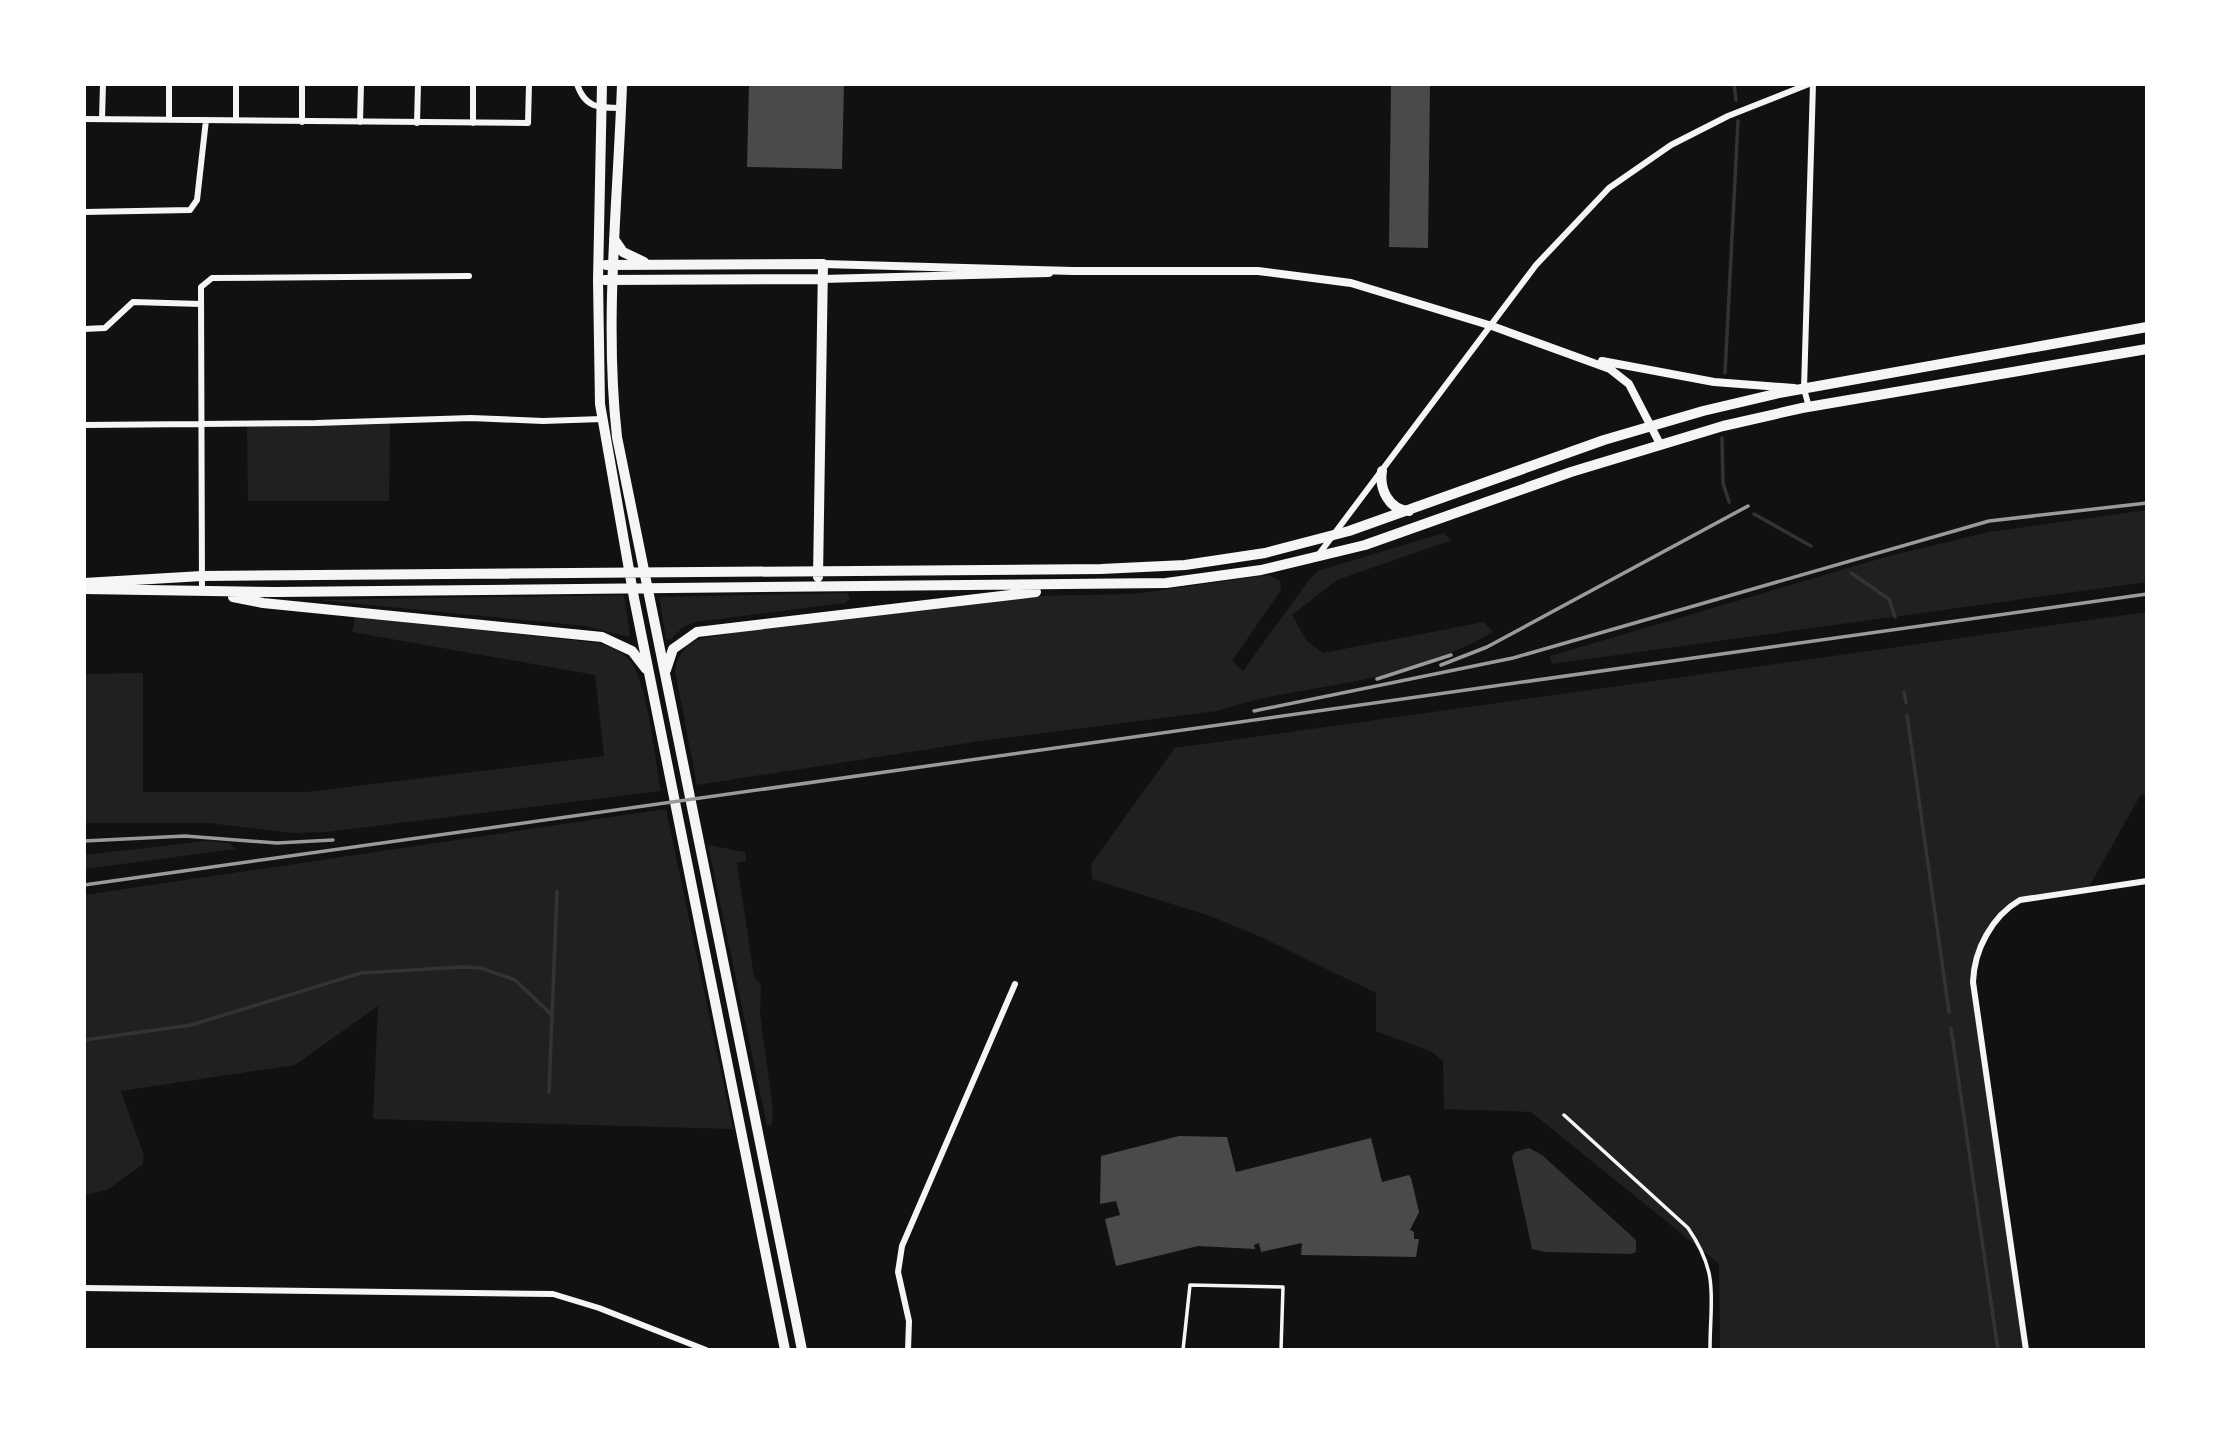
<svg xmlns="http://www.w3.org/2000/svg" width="2231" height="1434" font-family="'IBM Plex Sans',sans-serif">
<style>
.green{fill:#202020}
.water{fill:#333}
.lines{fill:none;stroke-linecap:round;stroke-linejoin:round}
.stream{stroke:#333;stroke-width:3.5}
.building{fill:#4a4a4a}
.service{stroke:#f5f5f5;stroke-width:3.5}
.minor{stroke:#f5f5f5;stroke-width:6}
.tertiary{stroke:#f5f5f5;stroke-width:8}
.primary{stroke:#f5f5f5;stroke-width:10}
.rail{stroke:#9a9a9a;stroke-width:3.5}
</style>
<rect width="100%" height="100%" fill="#111"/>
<path class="green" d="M 390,424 L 389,501 L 248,501 L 247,426 Z
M 2147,510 L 2147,582 L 1552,664 L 1550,656 L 1889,556 L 1989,532 Z
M 1443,533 L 1452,540 L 1337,580 L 1292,615 L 1306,640 L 1323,653 L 1484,622 L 1493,632 C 1455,654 1405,671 1361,680 C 1312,690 1264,695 1217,711 L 981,741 L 697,785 L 675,671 L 677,660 L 687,645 L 701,639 L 762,627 L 1033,596 L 1134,594 L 1269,575 L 1280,581 L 1281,590 L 1232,661 L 1243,671 L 1309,580 L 1318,571 Z
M 847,593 L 850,598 L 845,603 L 695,622 L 682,628 L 670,640 L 666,639 L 659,597 Z
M 624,595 L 630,635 L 628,637 L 586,626 L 318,600 Z
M 2147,612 L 2147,794 L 2140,796 L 2087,890 L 2012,905 L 1986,936 L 1973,970 L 2026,1350 L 1720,1350 L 1719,1264 L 1531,1112 L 1444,1109 L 1443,1061 L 1432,1052 L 1376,1031 L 1376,993 L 1261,937 L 1210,916 L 1092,879 L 1091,864 L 1175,748 Z
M 355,617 L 598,643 C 610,646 623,651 631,662 C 648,685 655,760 661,791 L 326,832 L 292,833 L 208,823 L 84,823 L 84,674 L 143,673 L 143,792 L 307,792 L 604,756 L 595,675 L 352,632 Z
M 666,809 L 733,1129 L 373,1119 L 378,1006 L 295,1065 L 121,1091 L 144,1156 L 142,1165 L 107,1190 L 84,1195 L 84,895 Z
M 206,841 L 229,843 L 236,849 L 84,869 L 84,855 Z
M 708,845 L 745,852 L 746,861 L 737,863 L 754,977 L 761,985 L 760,1013 L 773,1110 L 772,1124 L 767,1126 Z"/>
<path class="water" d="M 1529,1148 L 1542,1155 L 1636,1240 L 1636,1252 L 1631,1254 L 1546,1252 L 1532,1249 L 1512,1157 L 1515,1152 Z"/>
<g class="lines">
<path class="stream" d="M 1734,84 L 1736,100
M 1725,373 L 1738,121
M 1722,438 L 1723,483 L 1729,502
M 1754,514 L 1811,546
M 1851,573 L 1889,599 L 1895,617
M 1904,692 L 1906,703
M 1907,715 L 1949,1012
M 1951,1028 L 1998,1350
M 84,1040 L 191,1025 L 361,973 L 462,967 L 481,968 L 515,980 L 552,1015
M 549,1092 L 557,891"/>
</g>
<path class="building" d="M 749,84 L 844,84 L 842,169 L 747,167 Z
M 1391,84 L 1430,84 L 1428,248 L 1389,247 Z
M 1179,1136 L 1227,1137 L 1236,1172 L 1371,1138 L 1382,1182 L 1409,1175 L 1411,1178 L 1419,1212 L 1410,1230 L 1414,1232 L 1414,1239 L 1419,1239 L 1416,1257 L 1301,1255 L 1302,1243 L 1261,1252 L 1259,1243 L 1254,1245 L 1255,1249 L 1198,1246 L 1116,1266 L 1105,1219 L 1120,1215 L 1116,1201 L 1100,1204 L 1101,1156 Z"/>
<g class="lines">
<path class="service" d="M 1564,1115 L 1688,1228 C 1720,1275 1710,1297 1710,1350
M 1183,1350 L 1190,1285 L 1283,1287 L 1281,1350"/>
<path class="minor" d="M 577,84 C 585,108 598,108 622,108
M 84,119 L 528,123 L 529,84
M 102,119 L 103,84
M 169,119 L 169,84
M 236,120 L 236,84
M 302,122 L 302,84
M 360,122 L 361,84
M 417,123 L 418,84
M 473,123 L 473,84
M 84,212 L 190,210 L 197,200 L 206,120
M 84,329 L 105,328 L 133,302 L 201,304
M 1809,407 L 1804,389 L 1813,84
M 84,425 L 316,423 L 471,418 L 543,421 L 602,419
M 1319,554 L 1536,265 L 1609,188 L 1671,145 L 1728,116 L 1809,84
M 202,591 L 201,287 L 212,278 L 469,276
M 84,1288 L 553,1294 L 599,1308 L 706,1350
M 908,1350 L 909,1321 L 898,1272 L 902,1246 L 1015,984
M 2026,1350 L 1973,982 C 1974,950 1992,916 2020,900 L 2147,881"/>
<path class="tertiary" d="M 823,264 L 1073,271 L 1258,271 L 1351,283 L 1492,326 L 1610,369 L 1629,384 L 1660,444
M 822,279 L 1049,273
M 1602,361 L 1714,382 L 1794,388"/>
<path class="primary" d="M 602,84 L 598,280 L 600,404 L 634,598 L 785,1350
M 622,84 C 618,202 604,319 617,437 L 802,1350
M 614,239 L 623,252 L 644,262
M 606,265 L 823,264 L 818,577
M 605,280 L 822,279
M 1382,471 C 1379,489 1389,510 1409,511
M 84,583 L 202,576 L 1101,569 L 1185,565 L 1265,553 L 1349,531 L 1604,440 L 1703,411 L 1779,393 L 2147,327
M 84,589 L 275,592 L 1166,583 L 1261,570 L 1365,545 L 1571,472 L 1723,426 L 1802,408 L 2147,349
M 233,597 L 263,603 L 602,637 L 632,651 L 646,669
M 666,670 L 673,649 L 697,632 L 1036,592"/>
<path class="rail" d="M 1441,665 L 1487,647 L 1748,506
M 1377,679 L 1451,655
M 1254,711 L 1513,658 L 1989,521 L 2147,503
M 84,841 L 185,836 L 277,843 L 333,840
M 84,885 L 2147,594"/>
</g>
<rect width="2231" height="1434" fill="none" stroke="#ffffff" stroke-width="172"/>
</svg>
